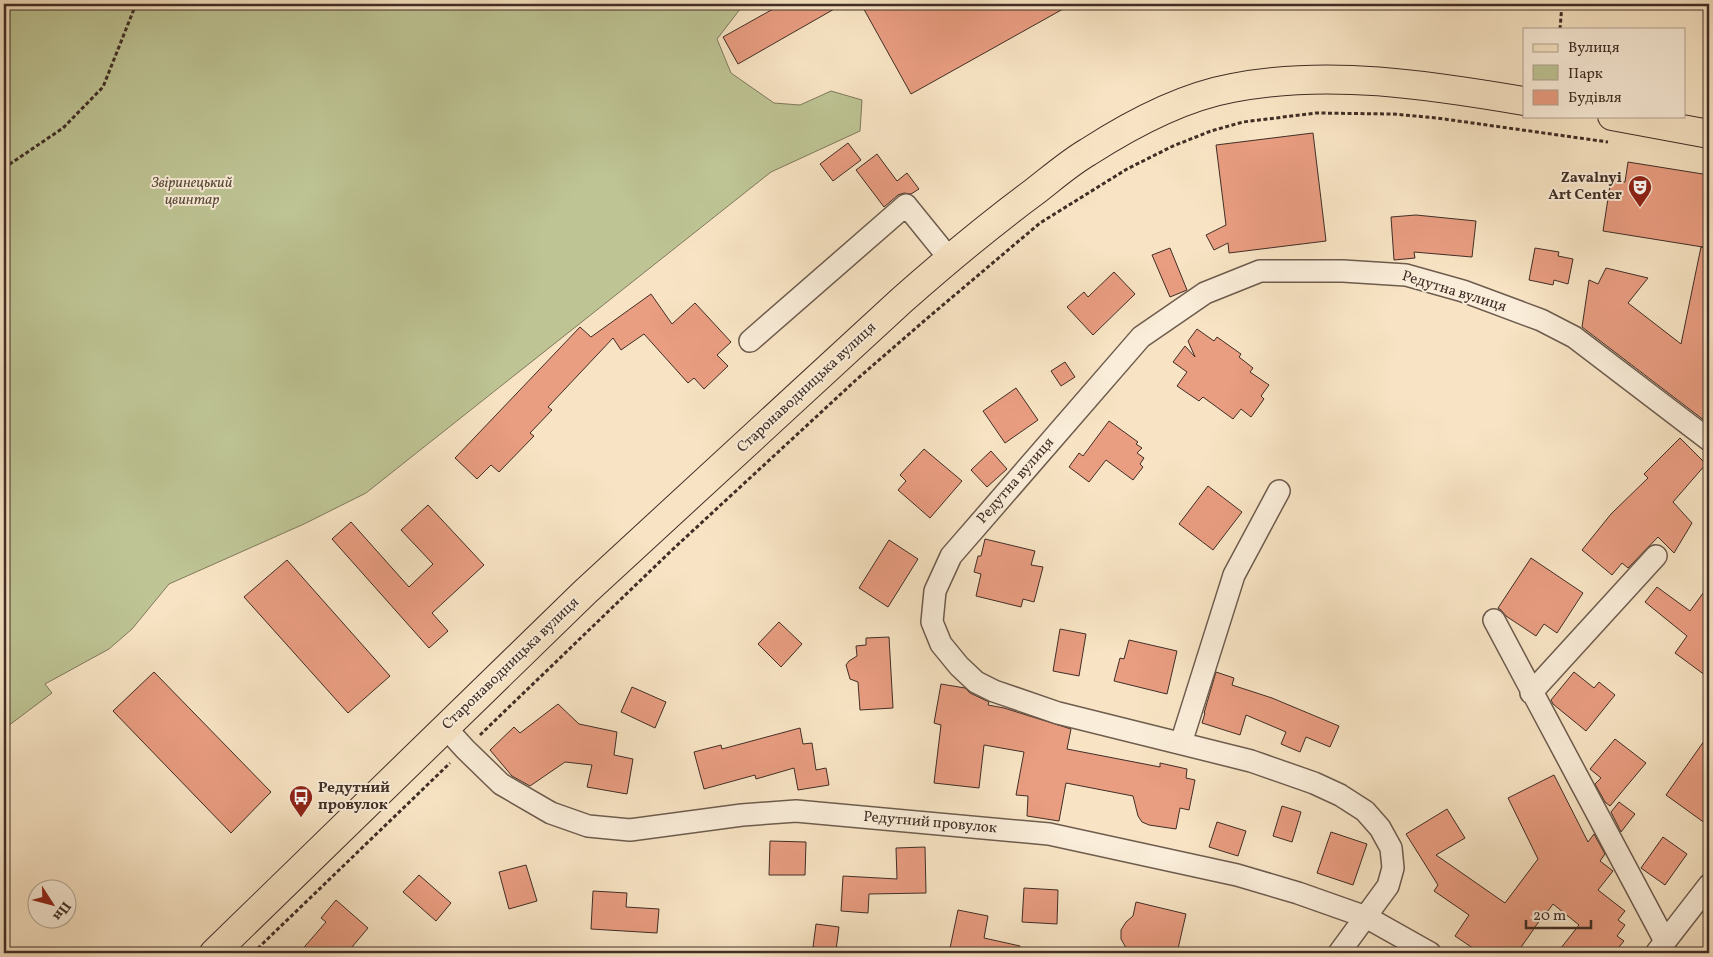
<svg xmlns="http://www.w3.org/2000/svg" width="1713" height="957" font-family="Vollkorn,serif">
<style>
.green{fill:#bec494;stroke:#7f795d}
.building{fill:#e99d81;stroke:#402e26}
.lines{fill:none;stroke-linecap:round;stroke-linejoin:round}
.minor-casing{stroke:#6e5c4e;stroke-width:24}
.major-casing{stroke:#402e26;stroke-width:30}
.path{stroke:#402e26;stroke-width:3;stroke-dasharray:4 2.5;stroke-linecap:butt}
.minor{stroke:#faedd9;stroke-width:21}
.major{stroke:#f8e4c4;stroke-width:28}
.labels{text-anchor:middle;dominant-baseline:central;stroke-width:4;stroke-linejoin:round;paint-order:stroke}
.poi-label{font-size:15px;font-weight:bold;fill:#402e26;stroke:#faedd9;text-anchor:end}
.park-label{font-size:15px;font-style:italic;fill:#594c3c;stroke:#faedd9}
.street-label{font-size:15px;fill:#402e26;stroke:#faedd9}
</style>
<rect width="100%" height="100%" fill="#f8e4c4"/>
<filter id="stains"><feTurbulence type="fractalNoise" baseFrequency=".004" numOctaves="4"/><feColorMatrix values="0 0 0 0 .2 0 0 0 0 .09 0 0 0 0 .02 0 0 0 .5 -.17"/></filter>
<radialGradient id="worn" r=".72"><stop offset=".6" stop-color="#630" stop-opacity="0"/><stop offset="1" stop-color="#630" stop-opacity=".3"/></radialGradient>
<path class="green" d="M 4,4 L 744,4 L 717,39 L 731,73 L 774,103 L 800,105 L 831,91 L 862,100 L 860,131 L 771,172 L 366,493 L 304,524 L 169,584 L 132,629 L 109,649 L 45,684 L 52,693 L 4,729 Z"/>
<path class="building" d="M 782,4 L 843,4 L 738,64 L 723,37 Z
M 861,4 L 1072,4 L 911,94 Z
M 1313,133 L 1326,241 L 1229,253 L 1228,243 L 1214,250 L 1206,235 L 1226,225 L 1216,145 Z
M 848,143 L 861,160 L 833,181 L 820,164 Z
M 877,154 L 897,181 L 907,173 L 919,189 L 911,194 L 904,193 L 898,195 L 884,207 L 856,170 Z
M 1628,162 L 1709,175 L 1709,248 L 1603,231 L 1611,179 L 1625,182 Z
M 1416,215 L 1476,221 L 1472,257 L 1414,252 L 1415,258 L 1394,260 L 1391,217 Z
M 1701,247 L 1709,248 L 1709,424 L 1582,327 L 1589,280 L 1598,284 L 1606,268 L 1648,278 L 1628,303 L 1681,344 Z
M 1170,248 L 1187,290 L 1170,297 L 1152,255 Z
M 1535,248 L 1559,252 L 1558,256 L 1573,259 L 1568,284 L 1554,280 L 1553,285 L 1529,280 Z
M 1114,272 L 1135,294 L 1093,335 L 1067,307 L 1084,292 L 1088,297 Z
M 651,294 L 672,324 L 695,303 L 731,342 L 717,355 L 728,366 L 704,389 L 694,378 L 688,383 L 644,334 L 621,350 L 613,338 L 548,407 L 552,410 L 530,433 L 534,436 L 499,472 L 491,465 L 477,479 L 455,458 L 580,327 L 591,337 Z
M 1197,329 L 1214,341 L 1217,337 L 1241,354 L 1239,357 L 1253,368 L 1250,372 L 1269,385 L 1261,396 L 1264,399 L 1251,417 L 1241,409 L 1233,419 L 1203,397 L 1199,401 L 1177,386 L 1187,372 L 1173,362 L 1185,346 L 1195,357 L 1188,341 Z
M 1065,362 L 1075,377 L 1061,386 L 1051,371 Z
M 1016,388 L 1038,420 L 1005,443 L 983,411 Z
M 1109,421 L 1138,442 L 1136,444 L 1142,448 L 1137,453 L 1144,458 L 1140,464 L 1143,467 L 1133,480 L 1106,460 L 1089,482 L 1069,467 L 1079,453 L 1083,456 Z
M 1680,438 L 1706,464 L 1673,502 L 1692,523 L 1674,553 L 1658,537 L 1628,568 L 1622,563 L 1612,575 L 1582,550 L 1611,514 L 1648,478 L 1644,474 Z
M 924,449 L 962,481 L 930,518 L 898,490 L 906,481 L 900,475 Z
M 991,451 L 1007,469 L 987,487 L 971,470 Z
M 1208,486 L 1242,512 L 1213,550 L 1179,524 Z
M 428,505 L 484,565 L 432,613 L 448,631 L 429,648 L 332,539 L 351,522 L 409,587 L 433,564 L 401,530 Z
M 985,539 L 1035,551 L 1031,565 L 1043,567 L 1034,602 L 1023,599 L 1021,607 L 976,596 L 981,574 L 974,572 L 978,556 L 981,556 Z
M 889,540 L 918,559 L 888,607 L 859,588 Z
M 1531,558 L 1583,593 L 1557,633 L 1544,624 L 1536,636 L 1506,616 L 1501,610 L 1498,608 Z
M 287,560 L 390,676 L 348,713 L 244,597 Z
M 1709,585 L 1709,678 L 1675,653 L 1687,636 L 1645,602 L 1657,587 L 1690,611 Z
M 779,622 L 802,644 L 781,667 L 758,644 Z
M 1060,629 L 1086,634 L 1079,676 L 1053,671 Z
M 889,637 L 893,708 L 860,710 L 858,682 L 850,679 L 846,665 L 849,661 L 857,656 L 856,646 L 866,645 L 866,638 Z
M 1129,640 L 1177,651 L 1167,694 L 1114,681 L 1120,658 L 1124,659 Z
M 154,672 L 271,792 L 231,833 L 113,711 Z
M 1216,672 L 1234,678 L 1232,685 L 1272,698 L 1339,726 L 1330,747 L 1306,737 L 1300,752 L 1281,744 L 1286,732 L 1246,715 L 1240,735 L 1202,723 L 1205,713 L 1204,713 Z
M 1574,672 L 1594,688 L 1599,682 L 1615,695 L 1586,731 L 1553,704 L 1551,700 Z
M 941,684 L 965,688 L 970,693 L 989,702 L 988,705 L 1004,708 L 1071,729 L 1067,749 L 1160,767 L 1160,763 L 1187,769 L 1186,778 L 1195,780 L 1189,810 L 1180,808 L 1176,829 L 1149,825 L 1142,822 L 1138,816 L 1133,796 L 1066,783 L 1059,821 L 1027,816 L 1028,796 L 1016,795 L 1024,752 L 984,745 L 979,788 L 934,783 L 941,725 L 934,723 Z
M 632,687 L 666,702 L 655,728 L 621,712 Z
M 558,704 L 579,724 L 617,732 L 614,755 L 633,759 L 627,794 L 587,787 L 592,765 L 565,762 L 530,786 L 512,776 L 490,750 L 514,727 L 520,733 Z
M 800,728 L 803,744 L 812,743 L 816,770 L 826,768 L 829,785 L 798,790 L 794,768 L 756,779 L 755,775 L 704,789 L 694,752 L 721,745 L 722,749 Z
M 1709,734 L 1709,826 L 1666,795 Z
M 1615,739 L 1646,763 L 1610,806 L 1605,802 L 1595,784 L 1601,778 L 1590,769 Z
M 1554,775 L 1588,842 L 1594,834 L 1605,854 L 1600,861 L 1613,871 L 1598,890 L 1625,911 L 1618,920 L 1625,925 L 1617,936 L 1624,941 L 1614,953 L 1557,953 L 1579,925 L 1553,904 L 1548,911 L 1547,910 L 1517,953 L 1480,953 L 1455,936 L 1469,915 L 1434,891 L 1438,885 L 1406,834 L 1447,809 L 1465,838 L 1436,855 L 1505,903 L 1538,859 L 1508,798 Z
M 1619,802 L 1635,814 L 1621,832 L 1611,812 Z
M 1282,806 L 1301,812 L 1292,842 L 1273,836 Z
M 1217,822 L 1246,831 L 1238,856 L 1209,847 Z
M 1331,832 L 1367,844 L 1353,885 L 1317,873 Z
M 1663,837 L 1687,854 L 1665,885 L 1641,868 Z
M 770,841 L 806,842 L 805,875 L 769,875 Z
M 925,847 L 926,893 L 869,894 L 868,913 L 841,911 L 843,876 L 897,879 L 896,848 Z
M 526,865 L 537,901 L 509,909 L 499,872 Z
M 419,875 L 451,903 L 436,921 L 403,892 Z
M 1024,888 L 1058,890 L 1057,924 L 1022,922 Z
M 593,891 L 627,893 L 626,907 L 659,909 L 657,933 L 591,929 Z
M 336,900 L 368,928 L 347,953 L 299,953 L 326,922 L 321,918 Z
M 1136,902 L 1186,914 L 1177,953 L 1129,953 L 1121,939 L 1121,930 L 1126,922 L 1133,916 Z
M 958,910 L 988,916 L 984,938 L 1020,946 L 1019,953 L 949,953 Z
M 816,924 L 839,927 L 836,950 L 813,947 Z"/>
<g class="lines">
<g class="minor-casing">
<path id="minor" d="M 750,341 L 906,205 L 949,258
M 1494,620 L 1665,941
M 1531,693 L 1656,556
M 445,727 L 465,749 L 501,784 L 551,813 L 588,826 L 630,830 L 742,815 L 796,811 L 1049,834 L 1237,875 L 1298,893 L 1366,917 L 1430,953
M 1181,743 L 1234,575 L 1279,491
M 1657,952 L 1709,885
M 1339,953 L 1388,886 L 1393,868 L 1391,848 L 1380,828 L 1365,811 L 1340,795 L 1314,783 L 1251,761 L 1058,713 L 994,691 L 976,682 L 959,666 L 941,644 L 932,622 L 935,591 L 951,556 L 1141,337 L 1205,293 L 1260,271 L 1343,271 L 1406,275 L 1463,291 L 1541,320 L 1574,337 L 1709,440"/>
</g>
<g class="major-casing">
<path id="major" d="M 1612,116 L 1709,134
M 214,953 L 585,592 L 902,300 C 945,262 988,226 1034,192 C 1051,179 1069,163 1088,152 C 1130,125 1183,97 1232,88 C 1328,69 1429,85 1524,101"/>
</g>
<path class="path" d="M 1560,29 L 1562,4
M 4,168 L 63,128 L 103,87 L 136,4
M 480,735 L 672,550 L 856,380 L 924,321 L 1040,223 L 1127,169 L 1173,146 L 1211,131 L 1243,122 L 1316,113 L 1393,114 L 1437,118 L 1608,142
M 253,953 L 450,763"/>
<use href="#minor" class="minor"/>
<use href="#major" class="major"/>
</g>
<defs>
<g id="theatre-pin" transform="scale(1.25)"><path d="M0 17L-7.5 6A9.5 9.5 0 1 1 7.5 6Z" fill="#8f2418" stroke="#faedd9"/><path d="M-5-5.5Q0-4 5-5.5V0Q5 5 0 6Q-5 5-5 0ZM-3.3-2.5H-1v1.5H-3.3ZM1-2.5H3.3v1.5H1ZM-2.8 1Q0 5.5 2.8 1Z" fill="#fff"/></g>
<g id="bus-pin" transform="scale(1.25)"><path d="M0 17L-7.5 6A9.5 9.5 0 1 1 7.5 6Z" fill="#8f2418" stroke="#faedd9"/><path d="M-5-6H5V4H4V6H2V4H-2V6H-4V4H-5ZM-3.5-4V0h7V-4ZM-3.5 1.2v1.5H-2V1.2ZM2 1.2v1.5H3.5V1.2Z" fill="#fff"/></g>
</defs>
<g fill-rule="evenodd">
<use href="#theatre-pin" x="1640" y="187"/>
<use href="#bus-pin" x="301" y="797"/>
</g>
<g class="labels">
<g class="poi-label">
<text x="1622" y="178">Zavalnyi<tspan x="1622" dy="17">Art Center</tspan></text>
<text x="318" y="788" text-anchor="start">Редутний<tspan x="318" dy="17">провулок</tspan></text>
</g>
<g class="park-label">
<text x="192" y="183">Звіринецький<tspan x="192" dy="17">цвинтар</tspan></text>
</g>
<g class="street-label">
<text transform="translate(1454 292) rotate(17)">Редутна вулиця</text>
<text transform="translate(807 388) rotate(-43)">Старонаводницька вулиця</text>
<text transform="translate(1016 481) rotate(-49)">Редутна вулиця</text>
<text transform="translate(511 664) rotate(-44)">Старонаводницька вулиця</text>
<text transform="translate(930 823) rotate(5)">Редутний провулок</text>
</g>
</g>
<rect width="1713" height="957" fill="none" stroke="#f8e4c4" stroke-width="20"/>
<rect x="5" y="5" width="1703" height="947" fill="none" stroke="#402e26" stroke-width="2.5"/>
<rect x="10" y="10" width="1693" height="937" fill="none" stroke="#402e26"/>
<rect x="1523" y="28" width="162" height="90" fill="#faedd9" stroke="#b0a191"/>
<rect x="1533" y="44" width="25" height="8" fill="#f8e4c4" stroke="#b0a191"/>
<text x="1568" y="52" font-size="15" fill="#402e26">Вулиця</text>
<rect x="1533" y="65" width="25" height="15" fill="#bec494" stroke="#b0a191"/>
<text x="1568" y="78" font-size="15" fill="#402e26">Парк</text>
<rect x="1533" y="90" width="25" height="15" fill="#e99d81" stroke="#b0a191"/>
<text x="1568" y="102" font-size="15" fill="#402e26">Будівля</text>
<g transform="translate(52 904) rotate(126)"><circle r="24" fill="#faedd9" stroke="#b0a191"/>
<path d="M0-4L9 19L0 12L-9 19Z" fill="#8f2418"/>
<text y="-8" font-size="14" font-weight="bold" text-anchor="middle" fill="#402e26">Пн</text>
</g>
<path d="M1526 920v8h65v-8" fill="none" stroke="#402e26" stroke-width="2.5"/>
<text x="1533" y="920" font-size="15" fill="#402e26" stroke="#faedd9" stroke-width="4" paint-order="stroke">20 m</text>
<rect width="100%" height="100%" filter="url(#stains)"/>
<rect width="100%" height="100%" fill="url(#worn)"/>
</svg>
